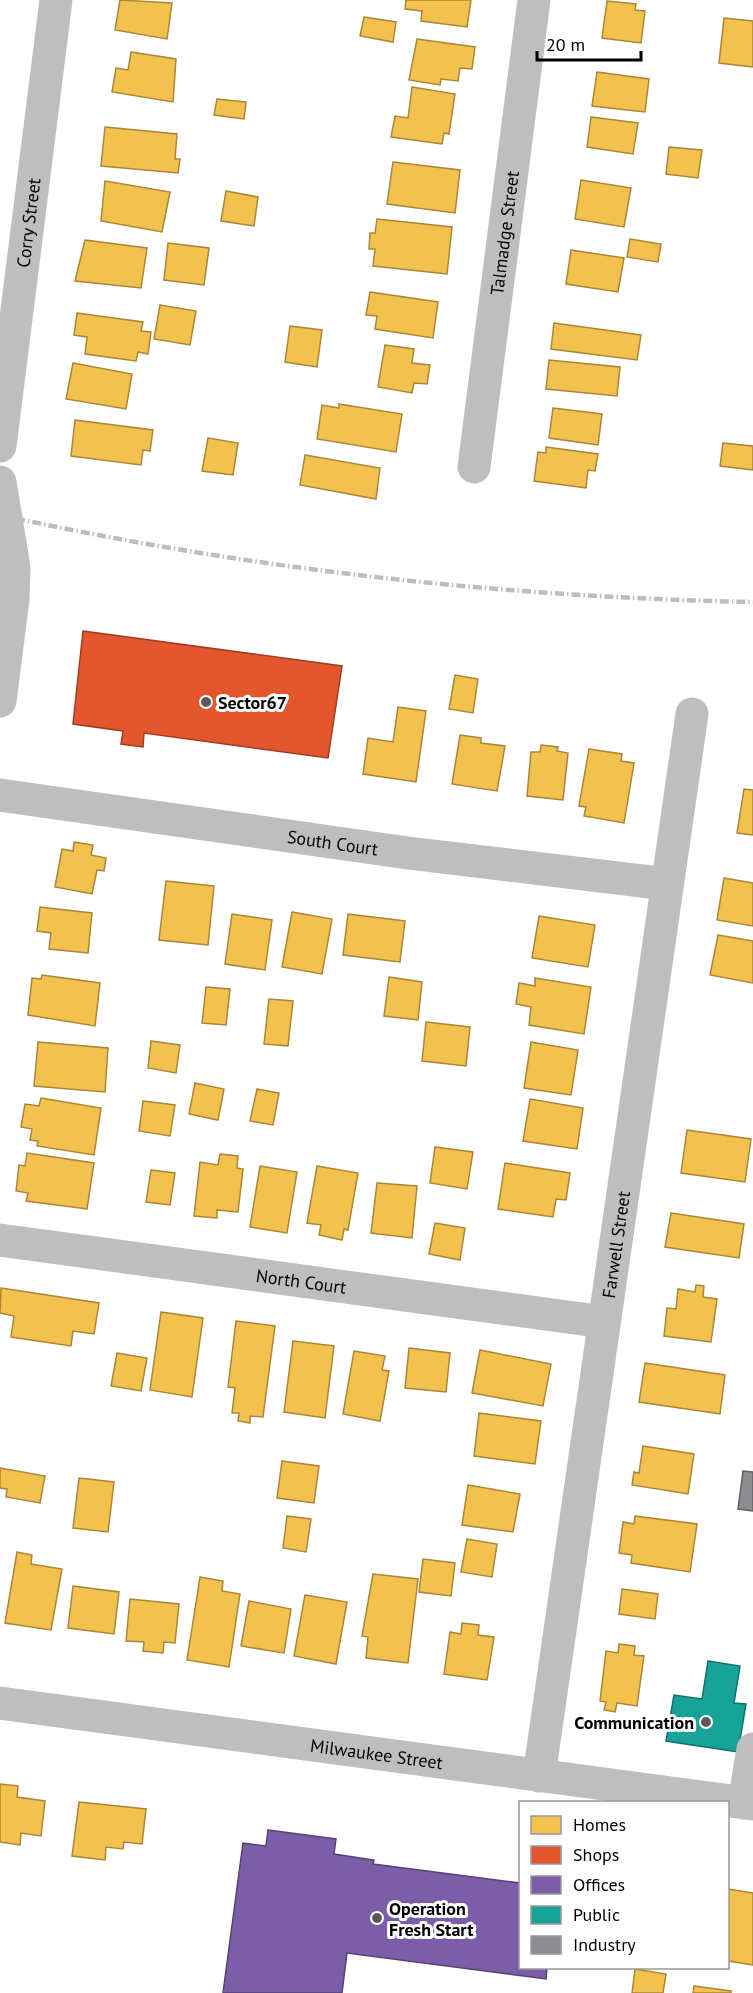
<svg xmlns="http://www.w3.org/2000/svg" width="753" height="1993" font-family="'PT Sans',sans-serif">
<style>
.homes{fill:#f2c14e;stroke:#a98737;stroke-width:1.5}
.shops{fill:#e4572e;stroke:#a03d20;stroke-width:1.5}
.offices{fill:#7b5ea7;stroke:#564275;stroke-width:1.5}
.public{fill:#17a398;stroke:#10726a;stroke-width:1.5}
.industry{fill:#8d8d92;stroke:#636366;stroke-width:1.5}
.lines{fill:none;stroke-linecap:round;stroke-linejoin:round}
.minor{stroke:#bebebe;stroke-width:33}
.rail{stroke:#bdbdbd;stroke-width:4.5;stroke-dasharray:9 3 1.5 3;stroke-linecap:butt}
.poi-dot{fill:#595959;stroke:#fff;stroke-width:2}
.labels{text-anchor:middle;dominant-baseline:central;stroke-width:6;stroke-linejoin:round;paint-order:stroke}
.street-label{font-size:18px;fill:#000;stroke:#fff}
.poi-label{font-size:18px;font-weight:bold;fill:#000;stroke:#fff;text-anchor:start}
</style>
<rect width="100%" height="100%" fill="#fff"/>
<path class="homes" d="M 120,0 L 172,3 L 167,39 L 115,30 Z
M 406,0 L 471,0 L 467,27 L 421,21 L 422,11 L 405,9 Z
M 607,1 L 636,4 L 635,10 L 645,11 L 641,43 L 602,38 Z
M 364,17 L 396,22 L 393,42 L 360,36 Z
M 724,18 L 753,21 L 753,67 L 719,63 Z
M 417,39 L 475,47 L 472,69 L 460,68 L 458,81 L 441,79 L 440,85 L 409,80 Z
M 131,52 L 176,59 L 173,102 L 112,92 L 116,68 L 128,70 Z
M 597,72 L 649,79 L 645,112 L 592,106 Z
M 412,87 L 455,94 L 449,134 L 444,133 L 442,144 L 391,137 L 395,116 L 408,118 Z
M 217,99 L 246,102 L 244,119 L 214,115 Z
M 591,117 L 638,123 L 633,154 L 587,147 Z
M 105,127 L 177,134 L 175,159 L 180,159 L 178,173 L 101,166 Z
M 669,147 L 702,150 L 698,178 L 666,174 Z
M 393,162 L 460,170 L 455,213 L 387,204 Z
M 581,180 L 631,188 L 624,227 L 575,219 Z
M 105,181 L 170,192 L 162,232 L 101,221 Z
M 226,191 L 258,197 L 254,226 L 221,221 Z
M 377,219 L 452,227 L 447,274 L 373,266 L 375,249 L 369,249 L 370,233 L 375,233 Z
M 630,239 L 661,244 L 658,262 L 627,257 Z
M 85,240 L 147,248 L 141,288 L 75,281 Z
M 168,243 L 209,248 L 204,285 L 164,280 Z
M 571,250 L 624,258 L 618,292 L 566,284 Z
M 370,292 L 438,302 L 433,338 L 375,329 L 377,316 L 366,315 Z
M 160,305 L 196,311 L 190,345 L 154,339 Z
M 77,313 L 143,322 L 141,331 L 151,332 L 148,354 L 138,352 L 136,361 L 85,354 L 87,337 L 74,335 Z
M 554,323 L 641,335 L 637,360 L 551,349 Z
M 290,326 L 322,330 L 317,367 L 285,362 Z
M 385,345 L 414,349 L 412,363 L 430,365 L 427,384 L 414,383 L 412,393 L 378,387 Z
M 549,360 L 620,367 L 617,396 L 546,389 Z
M 73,363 L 132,374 L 126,409 L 66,399 Z
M 339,404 L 402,414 L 396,452 L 317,439 L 322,405 L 339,408 Z
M 553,408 L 602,414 L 598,445 L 549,438 Z
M 75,420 L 153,430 L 150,451 L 143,450 L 141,465 L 71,456 Z
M 208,438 L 238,443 L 233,475 L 202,471 Z
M 723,443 L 753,446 L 753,470 L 720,466 Z
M 546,447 L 598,454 L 595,471 L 588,470 L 586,488 L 534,481 L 538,452 L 546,453 Z
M 305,455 L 380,468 L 376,499 L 300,485 Z
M 455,675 L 478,679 L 473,713 L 449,709 Z
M 398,707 L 426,711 L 416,782 L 363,774 L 368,738 L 393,742 Z
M 460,735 L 481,738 L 481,743 L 505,746 L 497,791 L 452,784 Z
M 541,745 L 558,747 L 557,751 L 568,753 L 563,800 L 527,796 L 531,752 L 540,752 Z
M 589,749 L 622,754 L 621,761 L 634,763 L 624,823 L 584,816 L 586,807 L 579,806 Z
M 744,789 L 753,790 L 753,835 L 737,833 Z
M 74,842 L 93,845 L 91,855 L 106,858 L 104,871 L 97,870 L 92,894 L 55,887 L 62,849 L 73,851 Z
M 724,878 L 753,883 L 753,926 L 717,920 Z
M 166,881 L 214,886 L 208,945 L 159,940 Z
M 40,907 L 92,913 L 88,953 L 49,949 L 51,933 L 37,931 Z
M 292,912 L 332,919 L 322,974 L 282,967 Z
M 232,914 L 272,920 L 265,970 L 225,964 Z
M 348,914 L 405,921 L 400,962 L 343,955 Z
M 539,916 L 595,925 L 588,967 L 532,958 Z
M 718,935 L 753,941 L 753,983 L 710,975 Z
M 42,975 L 100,983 L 95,1026 L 28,1015 L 32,978 L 41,979 Z
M 389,977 L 422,982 L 418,1020 L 384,1016 Z
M 535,978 L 591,987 L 584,1034 L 529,1025 L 531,1007 L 516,1004 L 519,983 L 535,986 Z
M 206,987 L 230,989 L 226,1025 L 202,1023 Z
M 269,999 L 293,1001 L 288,1046 L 264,1044 Z
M 426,1022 L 470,1027 L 466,1066 L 422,1061 Z
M 151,1041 L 180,1045 L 176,1073 L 148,1068 Z
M 38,1042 L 108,1048 L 105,1092 L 34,1086 Z
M 531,1042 L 578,1050 L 571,1095 L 524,1088 Z
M 195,1083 L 224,1089 L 218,1120 L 189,1114 Z
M 257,1089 L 279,1093 L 273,1125 L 250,1121 Z
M 41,1098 L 101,1108 L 94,1155 L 37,1146 L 38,1141 L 30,1140 L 32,1129 L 21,1127 L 25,1104 L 39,1106 Z
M 530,1099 L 583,1108 L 577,1149 L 523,1141 Z
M 143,1101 L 175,1105 L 170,1136 L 139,1131 Z
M 687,1130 L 751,1139 L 745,1182 L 681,1173 Z
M 435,1147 L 473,1152 L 467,1189 L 430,1183 Z
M 27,1153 L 94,1163 L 87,1209 L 26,1201 L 28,1193 L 16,1191 L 19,1165 L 25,1166 Z
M 220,1154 L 238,1156 L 237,1168 L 243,1169 L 238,1212 L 217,1210 L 217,1218 L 194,1216 L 200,1162 L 218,1165 Z
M 505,1163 L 570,1173 L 566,1200 L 556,1199 L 553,1217 L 498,1209 Z
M 260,1166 L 297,1172 L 287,1233 L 250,1227 Z
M 317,1166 L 358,1173 L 348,1230 L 344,1229 L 342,1240 L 319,1235 L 321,1225 L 307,1223 Z
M 151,1170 L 175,1173 L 170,1205 L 146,1202 Z
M 377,1183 L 417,1186 L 412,1238 L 371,1233 Z
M 671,1213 L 744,1224 L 739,1258 L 665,1247 Z
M 435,1223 L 465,1228 L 460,1260 L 429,1254 Z
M 696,1285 L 704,1286 L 703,1297 L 717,1299 L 711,1342 L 664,1336 L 667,1308 L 676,1309 L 678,1289 L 695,1292 Z
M 1,1288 L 99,1303 L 94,1334 L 73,1331 L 71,1346 L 11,1337 L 14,1316 L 0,1313 Z
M 161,1312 L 203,1318 L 192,1397 L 150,1390 Z
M 236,1321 L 275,1326 L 263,1417 L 250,1416 L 250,1423 L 238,1421 L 239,1413 L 232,1413 L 235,1388 L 228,1387 Z
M 293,1341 L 334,1346 L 325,1418 L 284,1412 Z
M 409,1348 L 450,1353 L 446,1392 L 405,1388 Z
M 480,1350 L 551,1364 L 543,1406 L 472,1393 Z
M 354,1351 L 385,1356 L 382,1370 L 389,1371 L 380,1421 L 343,1414 Z
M 117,1353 L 147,1358 L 141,1391 L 111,1386 Z
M 645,1363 L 725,1375 L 720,1414 L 639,1402 Z
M 479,1413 L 541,1421 L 535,1464 L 474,1456 Z
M 643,1446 L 694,1454 L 688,1494 L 632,1485 L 634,1472 L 639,1473 Z
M 282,1461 L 319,1466 L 314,1503 L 277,1498 Z
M 0,1468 L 45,1476 L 40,1503 L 6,1497 L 7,1489 L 0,1488 Z
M 79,1478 L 114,1482 L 108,1532 L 73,1528 Z
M 468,1485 L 520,1494 L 513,1532 L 462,1525 Z
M 287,1516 L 311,1519 L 306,1552 L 283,1548 Z
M 635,1516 L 697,1524 L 690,1572 L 631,1563 L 632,1555 L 619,1553 L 623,1522 L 634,1524 Z
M 467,1539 L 497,1544 L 492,1577 L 461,1572 Z
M 17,1552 L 32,1555 L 31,1564 L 62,1569 L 51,1630 L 5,1623 Z
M 423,1559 L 455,1563 L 451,1596 L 419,1592 Z
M 373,1574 L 418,1579 L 408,1663 L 366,1658 L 368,1637 L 362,1636 Z
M 200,1577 L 223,1581 L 222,1591 L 240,1594 L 229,1667 L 187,1660 Z
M 73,1586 L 119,1592 L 114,1634 L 68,1628 Z
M 622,1589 L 658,1594 L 655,1619 L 619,1614 Z
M 305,1595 L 347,1602 L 336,1664 L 294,1656 Z
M 130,1599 L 179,1604 L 175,1643 L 164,1642 L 163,1653 L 143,1651 L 144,1642 L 126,1641 Z
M 249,1601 L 291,1609 L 284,1653 L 241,1646 Z
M 462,1623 L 479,1625 L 478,1635 L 494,1637 L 487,1680 L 444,1674 L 450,1632 L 461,1634 Z
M 619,1644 L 635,1646 L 634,1655 L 644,1656 L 637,1706 L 617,1703 L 615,1712 L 604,1710 L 606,1702 L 600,1701 L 606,1651 L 618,1653 Z
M 0,1784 L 18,1786 L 17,1797 L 45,1801 L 41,1836 L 21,1833 L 20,1845 L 0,1842 Z
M 79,1802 L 146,1809 L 142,1844 L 124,1842 L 123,1849 L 106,1847 L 105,1860 L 72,1856 Z
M 728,1889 L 753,1893 L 753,1965 L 728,1961 Z
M 635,1969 L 666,1974 L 663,1993 L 632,1993 Z
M 694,1986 L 731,1991 L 731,1993 L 693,1993 Z"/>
<path class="shops" d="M 83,631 L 342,666 L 328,758 L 144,733 L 143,747 L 121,744 L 123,731 L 73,724 Z"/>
<path class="offices" d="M 268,1830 L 336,1839 L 334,1854 L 374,1860 L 373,1864 L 520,1883 L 520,1968 L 547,1968 L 546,1979 L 347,1953 L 342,1993 L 223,1993 L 243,1843 L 266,1846 Z"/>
<path class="public" d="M 708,1661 L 740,1666 L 734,1703 L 746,1704 L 738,1752 L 666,1741 L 674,1695 L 702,1699 Z"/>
<path class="industry" d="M 743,1471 L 753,1472 L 753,1511 L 738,1509 Z"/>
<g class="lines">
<g class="minor">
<path id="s1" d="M 0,446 L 56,0"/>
<path id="s2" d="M 474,467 L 534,0"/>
<path d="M 0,482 L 14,568 L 13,599 L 0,701"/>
<path id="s3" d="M 0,795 L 408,853 L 667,884"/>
<path id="s4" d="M 0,1240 L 604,1322"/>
<path id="s5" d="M 0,1703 L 753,1804"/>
<path id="s6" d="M 539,1776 L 692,714"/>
<path d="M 744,1803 L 753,1749"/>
</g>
<path class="rail" d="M 0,515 C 247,569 500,597 753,602"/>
</g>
<g class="poi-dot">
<circle cx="206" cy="702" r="6"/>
<circle cx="706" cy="1722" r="6"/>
<circle cx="377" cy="1918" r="6"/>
</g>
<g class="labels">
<g class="street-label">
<text stroke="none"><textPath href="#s1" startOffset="225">Corry Street</textPath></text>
<text stroke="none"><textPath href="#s2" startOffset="236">Talmadge Street</textPath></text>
<text stroke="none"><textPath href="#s3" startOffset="336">South Court</textPath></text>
<text stroke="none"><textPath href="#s6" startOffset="537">Farwell Street</textPath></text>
<text stroke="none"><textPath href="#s4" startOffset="304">North Court</textPath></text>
<text stroke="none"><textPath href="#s5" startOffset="380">Milwaukee Street</textPath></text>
</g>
<g class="poi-label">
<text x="218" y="702">Sector67</text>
<text x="694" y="1722" text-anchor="end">Communication</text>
<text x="389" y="1908">Operation<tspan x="389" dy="21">Fresh Start</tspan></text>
</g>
</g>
<rect x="519" y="1801" width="210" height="168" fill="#ffffff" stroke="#999999" stroke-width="1.5"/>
<rect x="531" y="1816" width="30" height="18" fill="#f2c14e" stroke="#999999" stroke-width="1.5"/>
<text x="573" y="1831" font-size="18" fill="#000000">Homes</text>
<rect x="531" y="1846" width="30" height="18" fill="#e4572e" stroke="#999999" stroke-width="1.5"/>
<text x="573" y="1861" font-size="18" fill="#000000">Shops</text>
<rect x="531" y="1876" width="30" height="18" fill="#7b5ea7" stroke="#999999" stroke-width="1.5"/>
<text x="573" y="1891" font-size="18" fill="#000000">Offices</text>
<rect x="531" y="1906" width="30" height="18" fill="#17a398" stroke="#999999" stroke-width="1.5"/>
<text x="573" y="1921" font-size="18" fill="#000000">Public</text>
<rect x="531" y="1936" width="30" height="18" fill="#8d8d92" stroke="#999999" stroke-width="1.5"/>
<text x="573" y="1951" font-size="18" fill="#000000">Industry</text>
<path d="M537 51v9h104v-9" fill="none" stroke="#000000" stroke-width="3"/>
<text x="546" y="51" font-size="18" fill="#000000" stroke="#ffffff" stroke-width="4.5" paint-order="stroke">20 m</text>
</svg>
